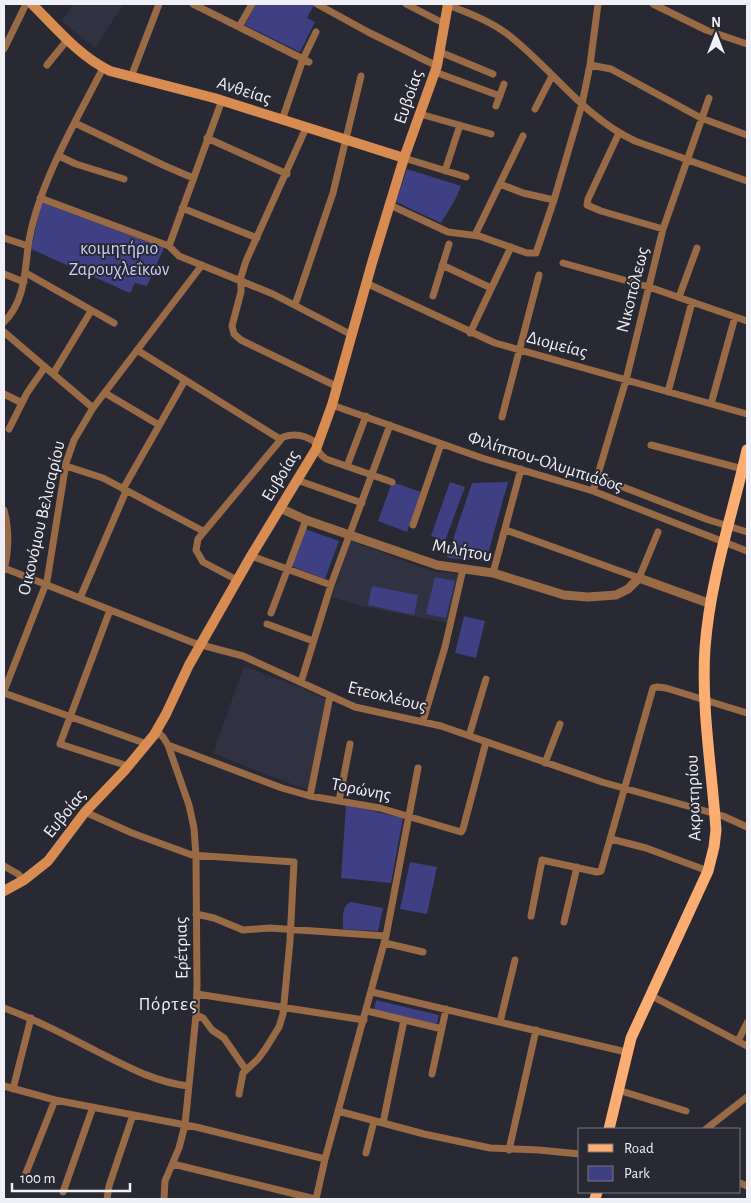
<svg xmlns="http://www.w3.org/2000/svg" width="751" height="1203" font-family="'Alegreya Sans',sans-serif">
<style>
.built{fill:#303242}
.green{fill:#3f3f83}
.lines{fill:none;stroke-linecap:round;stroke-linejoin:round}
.minor{stroke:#996a46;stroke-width:7}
.tertiary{stroke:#996a46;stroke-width:9}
.secondary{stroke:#d88c51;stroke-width:10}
.primary{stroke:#fbad72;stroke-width:11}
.labels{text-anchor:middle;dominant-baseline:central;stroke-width:4;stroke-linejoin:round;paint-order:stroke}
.street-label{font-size:18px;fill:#eff0f7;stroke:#282933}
.park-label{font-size:18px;fill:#cbcff9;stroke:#282933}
.neighbourhood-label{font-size:19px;letter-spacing:1px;fill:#eff0f7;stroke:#282933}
</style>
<rect width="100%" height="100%" fill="#282933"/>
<path class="built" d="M 73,4 L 123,4 L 95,48 L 62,21 Z
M 351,541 L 431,571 L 459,574 L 448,623 L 357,605 L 332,597 Z
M 246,667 L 297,686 L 327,700 L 308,790 L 262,773 L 213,753 L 243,669 Z"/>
<path class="green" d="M 256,4 L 314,5 L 307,18 L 315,22 L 300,52 L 245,25 Z
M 407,169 L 461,186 L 455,200 L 441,223 L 396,202 Z
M 44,203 L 164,248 L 147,286 L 135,283 L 130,293 L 31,249 L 41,204 Z
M 392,482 L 421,492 L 407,532 L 378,521 Z
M 450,482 L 465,487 L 445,541 L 431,536 Z
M 508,482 L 486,561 L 448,558 L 447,557 L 472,483 Z
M 305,529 L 339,541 L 325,579 L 291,566 Z
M 435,577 L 455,581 L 446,618 L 426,614 Z
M 372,586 L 418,595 L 414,615 L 368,605 Z
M 464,616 L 485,621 L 476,658 L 455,653 Z
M 346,805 L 403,818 L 391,883 L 341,878 Z
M 410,862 L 437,867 L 427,914 L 400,909 Z
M 351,902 L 383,908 L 378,931 L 343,929 C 343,919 341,905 351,902 Z
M 376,1000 L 439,1015 L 437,1025 L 374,1010 Z"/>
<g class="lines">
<path class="minor" d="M 193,4 L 309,62
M 317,4 L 368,32 L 437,66
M 406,4 L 445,24
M 653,4 L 706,30 L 747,44
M 448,5 C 468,13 488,20 506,33 C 551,67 583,117 635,141 L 747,181
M 239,27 L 252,4
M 4,49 L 26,4
M 440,52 L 493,74
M 47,65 L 68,39
M 590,65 L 611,69 L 701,118 L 747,135
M 435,72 L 500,96
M 131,77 L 159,4
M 496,106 L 504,84
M 535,109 L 552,76
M 420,114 L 491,134
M 282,120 L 303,59 L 316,32
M 75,123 L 163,165 L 193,178
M 306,128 L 246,261 L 241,277 L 241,292 L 232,326 L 234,334 L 241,340 L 338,387
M 619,133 L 588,199 L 587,205 L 601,211 L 663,229
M 207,138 L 287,174
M 59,156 L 76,164 L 124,179
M 404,158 L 466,177
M 445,171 L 460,125
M 500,184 L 523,193 L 554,200
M 40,198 L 169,246 L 179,256 L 273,294 L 352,335
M 390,205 L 448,232 L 479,236 L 527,253 L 536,253 L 554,200 L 582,104 L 590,65 L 598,4
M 182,208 L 257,238
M 475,235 L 523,136
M 4,238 L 28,246
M 169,246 L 222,100
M 563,263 L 649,287 L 747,321
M 442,265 L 491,288
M 26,273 L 114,323
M 4,274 L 24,282
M 366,283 L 495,343 L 747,414
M 433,296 L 449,244
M 679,297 L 697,248
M 295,305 L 333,193 L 361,76
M 4,322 C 24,303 25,273 28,247 C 36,188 76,121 103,68
M 4,332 L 93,408
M 470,333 L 511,247
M 137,350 L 280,439
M 53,374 L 91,311
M 668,392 L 692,302
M 105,393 L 159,425
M 4,394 L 22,403
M 711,404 L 735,317
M 332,405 L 482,458 L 593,491 L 747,551
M 502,417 L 539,275
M 9,429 L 27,393 L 45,367
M 651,445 L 743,469
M 66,466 L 103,478 L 203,531
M 347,466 L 366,416
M 597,477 L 706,519 L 747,532
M 297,480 L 362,503
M 123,489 L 185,380
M 593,491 L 626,380 L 663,229 L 709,98
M 4,510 C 9,529 9,550 4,570
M 413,525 L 441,444
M 506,530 L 639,578 L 658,532
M 251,556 L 331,585
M 4,568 L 194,643 L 243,656 L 355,707 L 441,726 L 602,782 L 723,816 L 747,827
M 493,573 L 521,469
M 237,580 L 203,562 L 196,550 L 198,539 L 283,437 C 294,433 305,435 315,442 C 317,450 319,454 326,459 L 392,482
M 80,598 L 126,491
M 110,610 L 60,744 L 128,766
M 271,613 L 306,520
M 267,624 L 313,641
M 301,682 L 331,585 L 390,425
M 4,691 L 47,581 L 66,463 L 74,440 L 93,408 L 202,265
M 4,693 L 147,744
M 423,721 L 445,647 L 463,569
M 156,731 L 163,737 L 168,745 L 189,805 L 194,828 L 196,856 L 197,985 L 196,1015 L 185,1125 L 179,1148 L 165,1181 L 164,1199
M 469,736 L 486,679
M 168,745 L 282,788 L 310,796 L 380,808 L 461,832 L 463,829 L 486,742
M 545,763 L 560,724
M 310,796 L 330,696
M 339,801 L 350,744
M 85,812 L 132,833 L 192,855 L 294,862 L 290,941 L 283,1014 L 279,1027 L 266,1048 L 258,1059 L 243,1073 L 239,1094
M 611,839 L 646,848 L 708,871
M 4,866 L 18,874 L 24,880
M 196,914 L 214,918 L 243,930 L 270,928 L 386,936
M 531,916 L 542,860 L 597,872 L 601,871 L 653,688 L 657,687 L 666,688 L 747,713
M 564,922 L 577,867
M 385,943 L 423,952
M 372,992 L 626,1052
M 197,994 L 364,1020
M 650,995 L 747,1046
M 4,1008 C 37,1020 67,1036 98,1052 C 128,1067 155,1082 188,1086
M 367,1011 L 442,1029
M 196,1015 L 203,1018 L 212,1030 L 224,1038 L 246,1070
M 500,1022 L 515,960
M 738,1041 L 747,1023
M 432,1074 L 446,1009
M 4,1086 L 55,1100 L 196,1127 L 325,1159
M 13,1089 L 31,1018
M 618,1090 L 686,1111
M 338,1111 L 424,1134 L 490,1148 L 539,1150 L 580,1154
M 383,1123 L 404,1020
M 706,1129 L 747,1097
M 509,1150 L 536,1030
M 366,1153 L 374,1121
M 173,1164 L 315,1199
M 24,1178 L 55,1100
M 740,1183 L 747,1186
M 63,1192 L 93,1107
M 107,1199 L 109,1186 L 133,1115
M 316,1199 L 325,1159 L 386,936 L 418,768"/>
<path class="tertiary" d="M 280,508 L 306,520 L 437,565 L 493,573 L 564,595 L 588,597 L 616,595 L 628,589 L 639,578 L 711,604"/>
<path class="secondary" d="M 32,4 C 55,27 80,57 110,71 L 214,98 L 404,158
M 4,891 L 24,880 L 48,861 L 85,812 L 125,770 L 154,735 L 166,714 L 189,665 L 251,556 L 316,449 L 332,405 L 372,263 L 404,158 L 437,66 L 448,4"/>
<path class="primary" d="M 609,1129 L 631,1038 L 708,871 L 714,847 L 716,830 C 712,771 701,706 705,648 C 710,580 732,516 747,450
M 595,1199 L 597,1192"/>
</g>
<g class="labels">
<g class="street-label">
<text transform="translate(244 91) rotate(18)">Ανθείας</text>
<text transform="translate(409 97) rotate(-71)">Ευβοίας</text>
<text transform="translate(633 290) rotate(-76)">Νικοπόλεως</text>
<text transform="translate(557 345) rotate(15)">Διομείας</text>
<text transform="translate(545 462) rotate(18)">Φιλίππου-Ολυμπιάδος</text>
<text transform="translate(281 476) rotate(-59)">Ευβοίας</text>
<text transform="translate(42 518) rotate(-77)">Οικονόμου Βελισαρίου</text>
<text transform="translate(462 551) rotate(11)">Μιλήτου</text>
<text transform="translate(387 697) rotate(14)">Ετεοκλέους</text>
<text transform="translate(361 790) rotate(11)">Τορώνης</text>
<text transform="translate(694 798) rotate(-92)">Ακρωτηρίου</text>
<text transform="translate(65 814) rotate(-51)">Ευβοίας</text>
<text transform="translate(182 948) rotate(-91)">Ερέτριας</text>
</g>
<g class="park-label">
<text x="119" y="249">κοιμητήριο<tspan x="119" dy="21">Ζαρουχλεΐκων</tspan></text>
</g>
<g class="neighbourhood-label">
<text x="168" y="1004">Πόρτες</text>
</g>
</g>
<rect width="751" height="1203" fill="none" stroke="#eff0f7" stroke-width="10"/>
<rect x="578" y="1128" width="162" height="65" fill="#282933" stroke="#787981"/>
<rect x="588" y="1144" width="25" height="8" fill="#fbad72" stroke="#787981"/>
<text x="624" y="1153" font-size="15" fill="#eff0f7">Road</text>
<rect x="588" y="1166" width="25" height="15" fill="#3f3f83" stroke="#787981"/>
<text x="624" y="1178" font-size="15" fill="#eff0f7">Park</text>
<g transform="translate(716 35)" stroke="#282933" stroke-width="4" paint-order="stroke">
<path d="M0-4L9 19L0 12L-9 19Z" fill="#eff0f7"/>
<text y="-8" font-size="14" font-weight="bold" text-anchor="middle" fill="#eff0f7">N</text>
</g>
<path d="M12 1183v8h118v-8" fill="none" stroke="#eff0f7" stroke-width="2.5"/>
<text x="20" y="1183" font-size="15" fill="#eff0f7" stroke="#282933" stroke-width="4" paint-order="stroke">100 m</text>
</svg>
